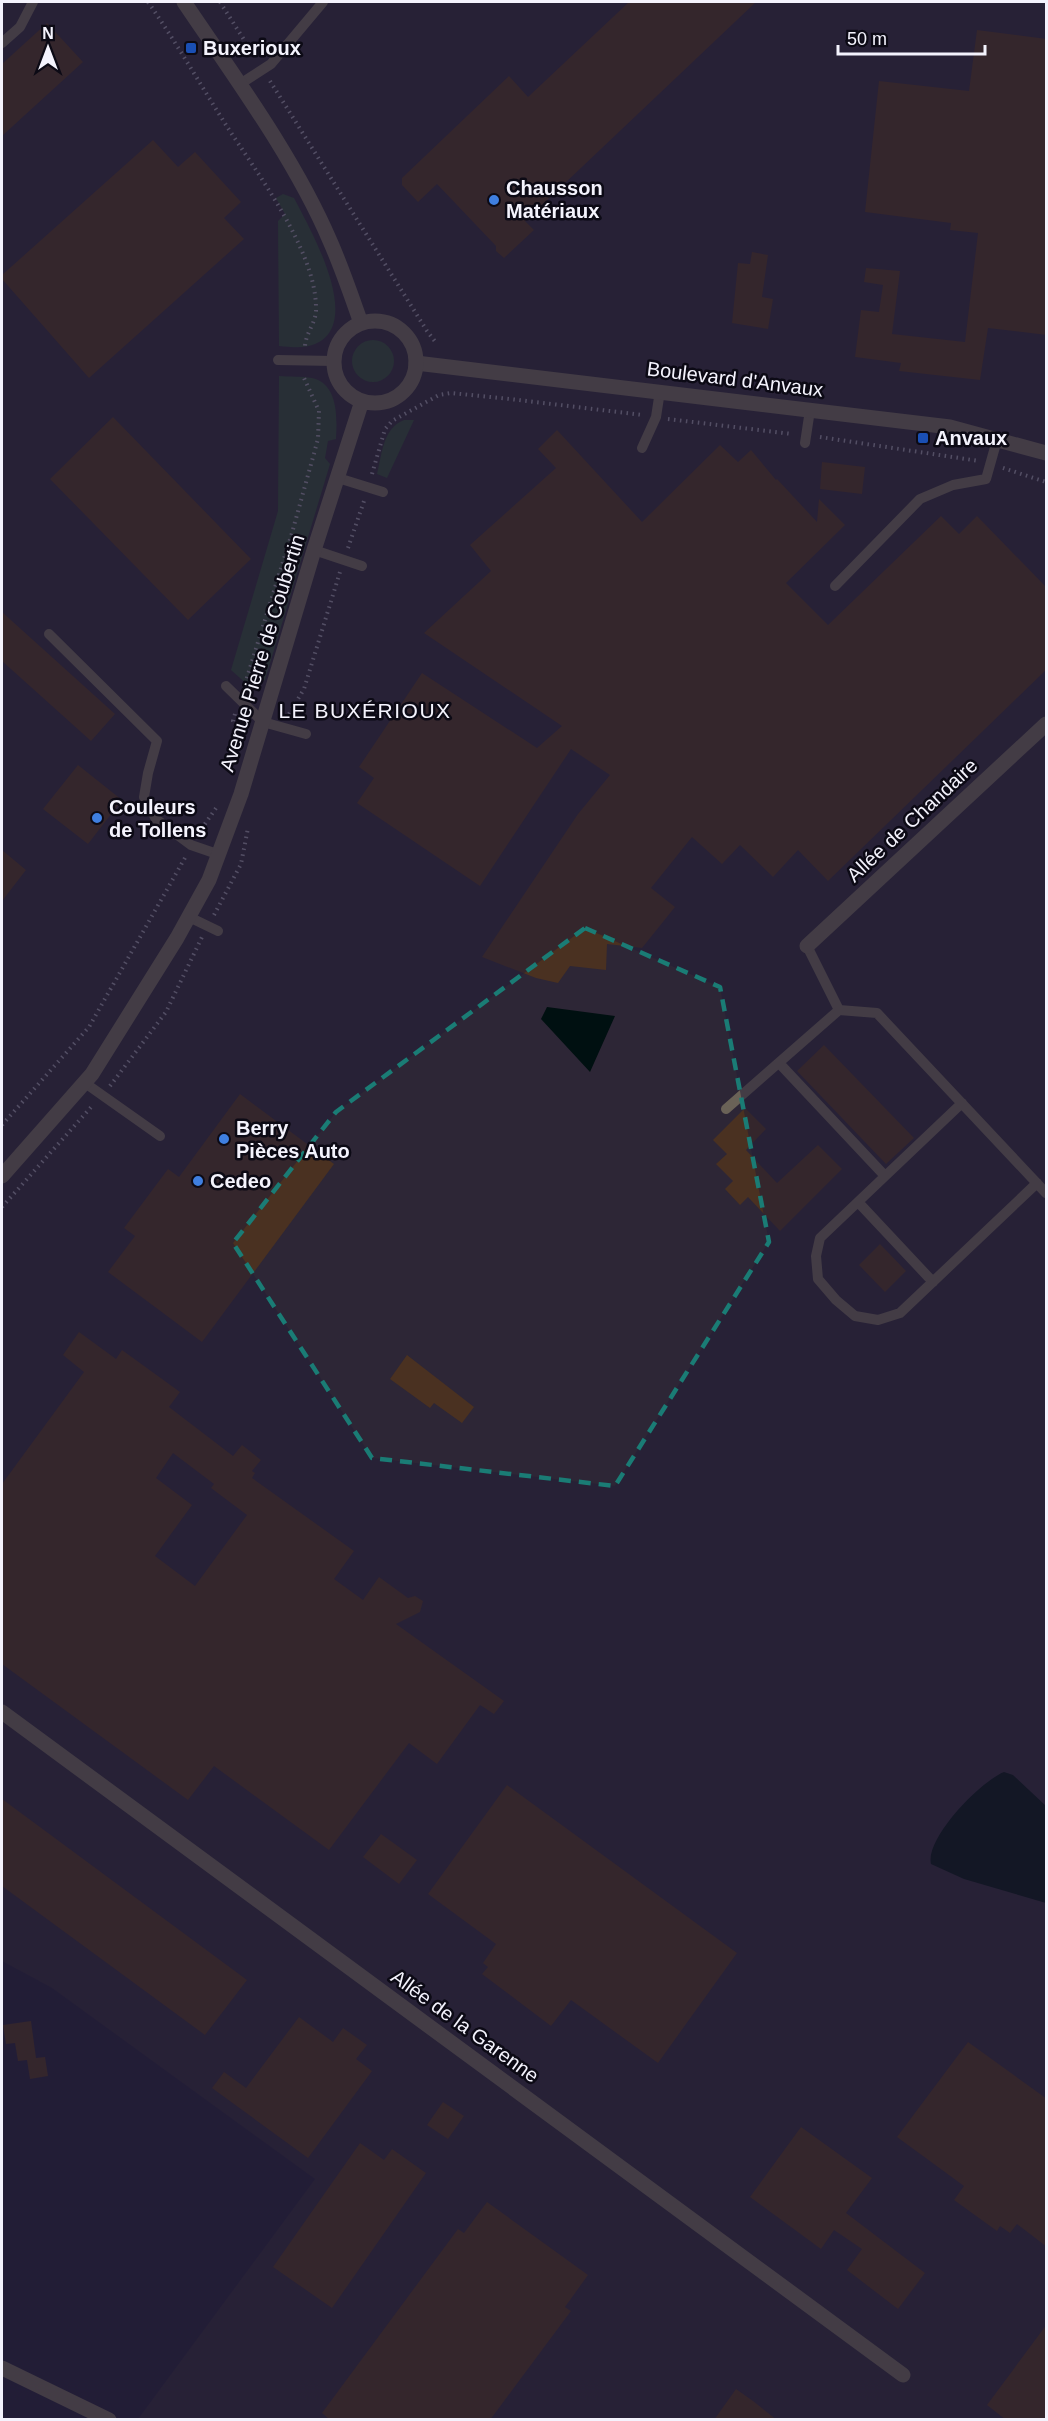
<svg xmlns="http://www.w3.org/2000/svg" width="1048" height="2421" font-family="Helvetica,sans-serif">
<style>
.industrial{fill:#2d2636}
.green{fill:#2f4635}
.water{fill:#001011}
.building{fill:#4a3121;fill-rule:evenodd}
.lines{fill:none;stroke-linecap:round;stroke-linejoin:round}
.path{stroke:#8e8b9c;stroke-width:4;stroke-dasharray:1.5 4.5;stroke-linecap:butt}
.service{stroke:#6a6257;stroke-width:10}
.minor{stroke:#6a6257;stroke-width:15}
.tertiary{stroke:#6a6257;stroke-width:15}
.marked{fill:none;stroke:#1a7c75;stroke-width:4.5;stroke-dasharray:12 8;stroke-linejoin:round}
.transit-dot{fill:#1a4fb4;stroke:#0c0a15;stroke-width:2}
.shop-dot{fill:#3f7fe0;stroke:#0c0a15;stroke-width:2}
.labels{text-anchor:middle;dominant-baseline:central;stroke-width:5;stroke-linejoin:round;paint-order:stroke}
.poi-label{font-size:20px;font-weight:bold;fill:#f4f3fd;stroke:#0c0a15;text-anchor:start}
.street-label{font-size:20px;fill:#f4f3fd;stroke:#0c0a15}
.neighbourhood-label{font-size:21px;letter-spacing:1.5px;fill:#f4f3fd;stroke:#0c0a15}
</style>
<rect width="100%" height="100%" fill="#231e36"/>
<path class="industrial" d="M 2,2 L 1046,2 L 1046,2419 L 138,2419 L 315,2179 L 52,1988 L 2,1961 Z"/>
<path class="green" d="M 283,194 L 294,198 C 309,227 365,323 315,344 C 304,349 291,347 279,346 L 278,221 L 285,214 L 276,198 Z
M352 361a21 21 0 1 1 42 0a21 21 0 1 1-42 0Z
M 279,376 C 290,377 302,376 312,378 C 339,384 337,419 336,439 L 328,441 L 325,458 L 330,464 L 265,680 L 249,686 L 231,670 L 278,511 Z
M 404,420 L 414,420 L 387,478 L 377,474 C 382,454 383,428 404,420 Z"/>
<path class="water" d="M 547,1007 L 615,1016 L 590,1072 L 541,1019 Z
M 1004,1772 L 1013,1775 L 1046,1806 L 1046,1903 L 964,1879 L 931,1864 C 925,1838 981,1781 1004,1772 Z"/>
<path class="building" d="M 629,2 L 756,2 L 525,221 L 534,230 L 504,258 L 496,251 L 496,246 L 437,184 L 418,202 L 402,185 L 402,178 L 509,76 L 528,97 Z
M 47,23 L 83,62 L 2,136 L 2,64 Z
M 977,30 L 1047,39 L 1047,335 L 988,328 L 980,380 L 899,371 L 901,363 L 855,357 L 861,310 L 879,312 L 883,285 L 864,282 L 866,268 L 900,271 L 892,334 L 965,342 L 978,233 L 950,230 L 951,223 L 865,212 L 879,81 L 969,91 Z
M 153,140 L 178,167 L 195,152 L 241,202 L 224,218 L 244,239 L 89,378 L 2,279 L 2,275 Z
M 752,252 L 768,255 L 762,297 L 773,299 L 768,329 L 732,323 L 738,263 L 750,264 Z
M 113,417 L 251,559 L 188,620 L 50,479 Z
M 557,430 L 642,522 L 720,445 L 738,462 L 751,450 L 776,480 L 777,479 L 817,522 L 819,499 L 845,525 L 786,583 L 828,625 L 941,516 L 959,534 L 977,516 L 1047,588 L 1047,669 L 828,881 L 798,850 L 773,877 L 740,845 L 722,864 L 692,837 L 651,888 L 675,907 L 642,948 L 607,944 L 606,970 L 570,966 L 558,983 L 536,978 L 482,957 L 578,814 L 610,775 L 571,749 L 480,886 L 357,803 L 374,778 L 359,767 L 422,673 L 537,748 L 562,726 L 424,633 L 491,571 L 470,545 L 556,468 L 538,449 Z
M 822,462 L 865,467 L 862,494 L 820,489 Z
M 2,612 L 115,714 L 91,741 L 2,661 Z
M 78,765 L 122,800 L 88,844 L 43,809 Z
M 2,850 L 26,870 L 2,901 Z
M 824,1045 L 914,1138 L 886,1164 L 797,1071 Z
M 240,1094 L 334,1164 L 202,1342 L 108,1272 L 135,1236 L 124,1228 L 168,1169 L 179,1177 Z
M 745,1108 L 766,1129 L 746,1150 L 777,1183 L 818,1145 L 842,1169 L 780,1231 L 748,1197 L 740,1205 L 725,1189 L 733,1181 L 716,1164 L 727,1154 L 713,1140 Z
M 880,1244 L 906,1271 L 885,1292 L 859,1265 Z
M 79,1332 L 116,1359 L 122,1350 L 180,1392 L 169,1407 L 233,1456 L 242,1445 L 261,1460 L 252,1471 L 255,1473 L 252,1478 L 354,1551 L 334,1579 L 363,1600 L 379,1577 L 408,1598 L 415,1596 L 423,1601 L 420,1612 L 396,1624 L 504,1701 L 494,1714 L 480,1705 L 437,1764 L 409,1743 L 329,1850 L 214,1766 L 188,1800 L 2,1664 L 2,1484 L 84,1372 L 63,1355 ZM 173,1453 L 214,1484 L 211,1488 L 247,1515 L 195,1586 L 155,1556 L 192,1505 L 156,1478 Z
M 407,1355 L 474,1407 L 462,1423 L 434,1403 L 430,1408 L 390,1379 Z
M 507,1785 L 737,1953 L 658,2063 L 571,2000 L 551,2026 L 482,1974 L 488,1967 L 483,1963 L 496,1944 L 428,1894 Z
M 2,1799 L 247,1980 L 205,2035 L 2,1886 Z
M 381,1834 L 417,1860 L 399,1884 L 363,1857 Z
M 299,2017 L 333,2042 L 343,2028 L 367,2045 L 356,2059 L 372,2071 L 308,2158 L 212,2088 L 224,2072 L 246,2088 Z
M 31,2021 L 36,2058 L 45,2057 L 48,2076 L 30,2079 L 27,2060 L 18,2061 L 15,2043 L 6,2044 L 3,2025 Z
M 968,2042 L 1047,2099 L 1047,2247 L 1017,2224 L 1010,2233 L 1000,2226 L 997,2231 L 954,2200 L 964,2186 L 897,2137 Z
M 443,2102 L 464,2116 L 448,2139 L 427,2125 Z
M 801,2127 L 872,2178 L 846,2213 L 925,2273 L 898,2309 L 847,2270 L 862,2249 L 834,2230 L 821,2249 L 750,2197 Z
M 360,2143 L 384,2160 L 392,2149 L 426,2173 L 332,2308 L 273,2267 Z
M 487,2202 L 588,2275 L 565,2307 L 571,2311 L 490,2420 L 330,2420 L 322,2413 L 458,2229 L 464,2233 Z
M 1047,2324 L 1047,2420 L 1006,2420 L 987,2405 Z
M 736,2389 L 753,2401 L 777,2420 L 714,2420 Z"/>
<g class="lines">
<path class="path" d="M 148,2 C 176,42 200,84 226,125 C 257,173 315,249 316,307 C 317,322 306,332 305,346
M 220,2 L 255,57
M 270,81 L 427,331 L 437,344
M 668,419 L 792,434
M 820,437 L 979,461
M 1003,468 L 1046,482
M 372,474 L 385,429 L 392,421 L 439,395 L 451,393 L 510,399 L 643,415
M 348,548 L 364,501
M 245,684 L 292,533 L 318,439 L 319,411 L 304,378
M 235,714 L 233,721 L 241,733
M 289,714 L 304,689 L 340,572
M 198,834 L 216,808
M 214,915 L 241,864 L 248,828
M 110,1086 L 166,1012 L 202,937
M 2,1125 L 89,1027 L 186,856
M 2,1207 L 93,1105"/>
<path class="service" d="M 2,43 L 20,27 L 33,2
M 240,84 L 271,64 L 323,2
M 278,360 L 334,361
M 805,443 L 810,410
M 642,448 L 656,417 L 660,391
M 338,478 L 383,492
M 314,550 L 362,566
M 835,586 L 920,499 L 953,485 L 986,479 L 997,440
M 49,634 L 157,741 L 148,773 L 144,797 L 156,819 L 191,845 L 220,855
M 226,686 L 263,722 L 306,734
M 189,917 L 218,931
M 807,946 L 839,1010 L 877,1013 L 1046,1193
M 779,1063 L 885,1176
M 85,1083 L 160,1136
M 962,1103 L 820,1238 L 816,1256 L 818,1279 L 836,1300 L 855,1316 L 878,1320 L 900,1313 L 1037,1183
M 726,1109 L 839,1010
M 858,1202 L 933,1282"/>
<path class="minor" d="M 416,363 L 950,427 L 1046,453
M 807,946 L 1046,724
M 2,1712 L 903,2375
M 2,2368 L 109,2420"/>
<path class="tertiary" d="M 184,2 C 234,76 295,159 330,241 C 342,268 351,295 361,323
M334 362a41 41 0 1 1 82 0a41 41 0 1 1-82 0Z
M 2,1176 L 92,1074 L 177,938 L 209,880 L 241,794 L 314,550 L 362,401"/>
</g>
<path d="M0 0H1048V2421H0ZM 585,928 L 720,987 L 769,1242 L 615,1486 L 372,1458 L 233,1243 L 336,1112 Z" fill="#231e36" fill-opacity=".55" fill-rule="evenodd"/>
<path class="marked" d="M 585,928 L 720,987 L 769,1242 L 615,1486 L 372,1458 L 233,1243 L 336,1112 Z"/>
<g class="transit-dot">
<rect x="185" y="42" width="12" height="12" rx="3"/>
<rect x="917" y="432" width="12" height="12" rx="3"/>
</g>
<g class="shop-dot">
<circle cx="494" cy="200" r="6"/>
<circle cx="97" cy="818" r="6"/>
<circle cx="224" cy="1139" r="6"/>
<circle cx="198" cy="1181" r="6"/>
</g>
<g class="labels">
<g class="poi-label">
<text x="203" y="48">Buxerioux</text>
<text x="506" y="188">Chausson<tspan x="506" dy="23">Matériaux</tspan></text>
<text x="935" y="438">Anvaux</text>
<text x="109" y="807">Couleurs<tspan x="109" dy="23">de Tollens</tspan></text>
<text x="236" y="1128">Berry<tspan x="236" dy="23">Pièces Auto</tspan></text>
<text x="210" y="1181">Cedeo</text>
</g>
<g class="street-label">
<text transform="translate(735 379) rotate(7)">Boulevard d'Anvaux</text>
<text transform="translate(262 653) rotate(-73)">Avenue Pierre de Coubertin</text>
<text transform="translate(912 820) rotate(-43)">Allée de Chandaire</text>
<text transform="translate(465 2026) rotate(36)">Allée de la Garenne</text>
</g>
<g class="neighbourhood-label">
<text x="365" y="710">LE BUXÉRIOUX</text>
</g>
</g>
<rect width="1048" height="2421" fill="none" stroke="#f4f3fd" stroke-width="6"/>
<g transform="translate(48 48)" stroke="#0c0a15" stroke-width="4.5" paint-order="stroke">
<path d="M0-4.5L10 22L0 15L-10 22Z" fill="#f4f3fd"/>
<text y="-9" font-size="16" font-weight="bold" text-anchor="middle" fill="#f4f3fd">N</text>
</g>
<path d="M838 45v9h147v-9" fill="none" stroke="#f4f3fd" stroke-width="3"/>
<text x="847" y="45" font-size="18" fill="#f4f3fd" stroke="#0c0a15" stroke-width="4.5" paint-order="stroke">50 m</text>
</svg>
